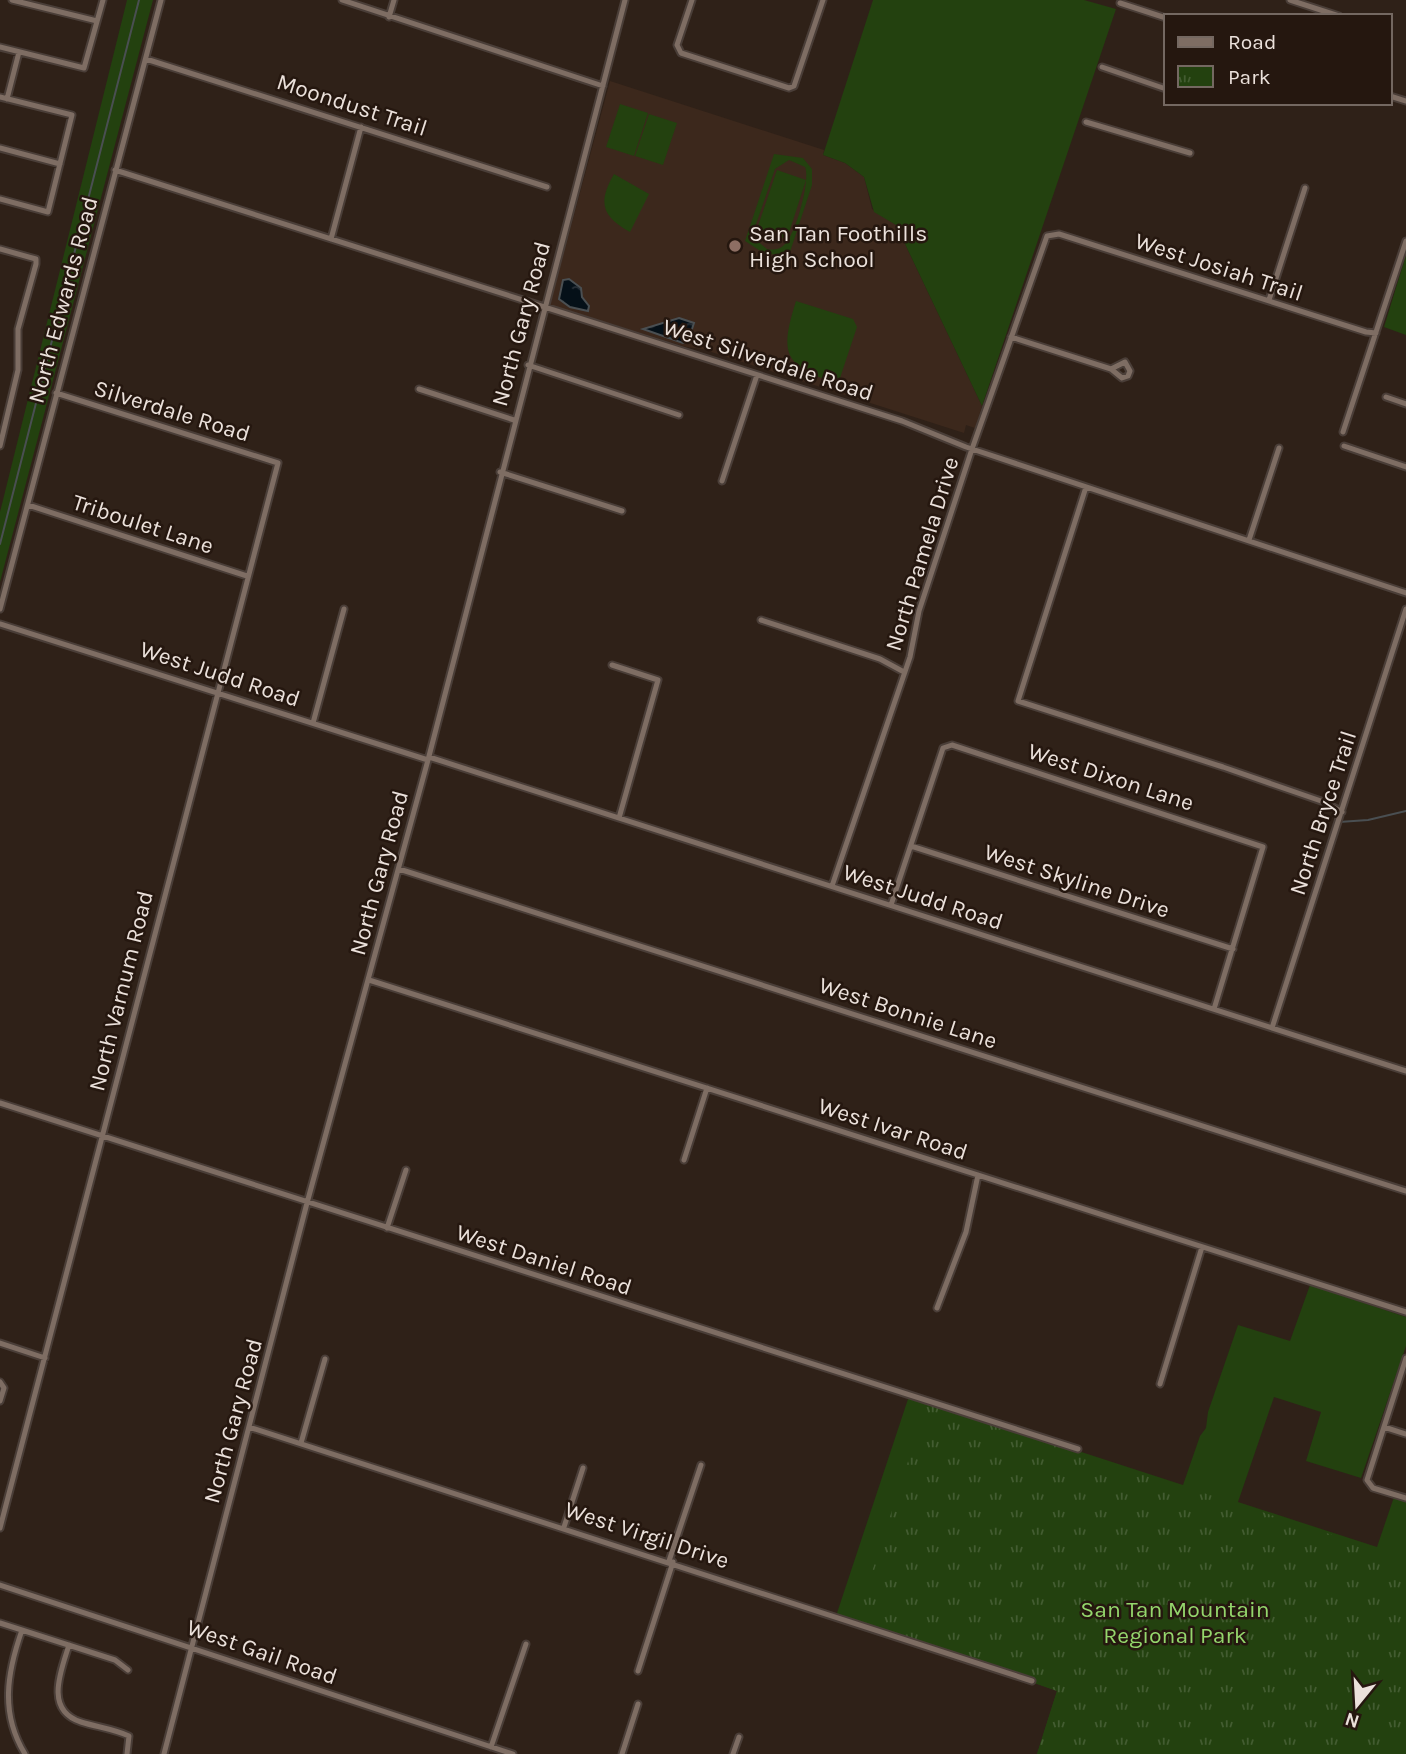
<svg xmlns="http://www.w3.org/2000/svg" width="1406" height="1754" font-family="Karla,sans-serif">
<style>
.built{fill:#3c281c}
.grass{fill:#23410f;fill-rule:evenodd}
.park{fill:url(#park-tufts)}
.water{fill:url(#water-ripples);stroke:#4a4f52;stroke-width:2}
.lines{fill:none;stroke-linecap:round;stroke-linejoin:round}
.stream{stroke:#4a4f52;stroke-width:2}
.minor-casing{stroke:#4a3e38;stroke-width:9}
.minor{stroke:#7e6d63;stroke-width:5}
.education-dot{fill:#8d6e63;stroke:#25170f;stroke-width:2.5}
.labels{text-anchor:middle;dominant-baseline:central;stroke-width:5;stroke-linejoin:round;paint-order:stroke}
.street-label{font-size:23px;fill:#ebe1db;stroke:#25170f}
.poi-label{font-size:23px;fill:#ebe1db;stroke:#25170f;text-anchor:start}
.park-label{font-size:23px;fill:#94d66c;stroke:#25170f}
</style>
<defs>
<pattern id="park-tufts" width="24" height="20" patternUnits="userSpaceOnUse" patternTransform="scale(1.75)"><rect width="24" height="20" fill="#23410f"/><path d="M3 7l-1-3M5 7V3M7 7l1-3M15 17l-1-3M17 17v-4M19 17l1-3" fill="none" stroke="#435c31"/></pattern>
<pattern id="water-ripples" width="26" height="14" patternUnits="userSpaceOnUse" patternTransform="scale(1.75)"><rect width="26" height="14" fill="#051018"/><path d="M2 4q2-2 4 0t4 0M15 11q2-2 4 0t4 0" fill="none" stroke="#2a3239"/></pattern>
</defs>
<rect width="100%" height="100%" fill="#2f2118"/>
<path class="built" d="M 610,81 L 824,150 L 823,155 L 845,163 L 864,177 L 872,209 L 896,225 L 982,406 L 975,428 L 966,425 L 964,433 L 702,349 L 686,347 L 550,305 Z"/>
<path class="grass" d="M 127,0 L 153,0 L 0,582 L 0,512 Z
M 873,0 L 1084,0 L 1116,9 L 982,406 L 896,225 L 874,212 L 864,177 L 845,163 L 823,155 Z
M 620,104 L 648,113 L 634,156 L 606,147 Z
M 649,114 L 677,123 L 663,165 L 635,156 Z
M 774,154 L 803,158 L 812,169 L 812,185 L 789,255 L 765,254 L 745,241 ZM 789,160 L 805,167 C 811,179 795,238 783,246 C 778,250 773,250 767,249 L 757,241 L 755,227 L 775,169 Z
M 777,170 L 806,180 L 787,239 L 757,229 Z
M 614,174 L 649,194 L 630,232 C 601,216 598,202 614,174 Z
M 1406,255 L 1406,335 L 1384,327 Z
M 796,301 L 853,319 L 857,327 L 838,384 C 784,366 779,355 796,301 Z
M 1310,1285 L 1406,1317 L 1406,1346 L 1361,1478 L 1306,1461 L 1321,1412 L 1274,1397 L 1238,1502 L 1377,1547 L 1394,1497 L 1406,1500 L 1406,1754 L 1037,1754 L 1057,1691 L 1035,1683 L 1036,1681 L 839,1616 L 837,1613 L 909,1396 L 1183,1485 L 1200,1436 L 1206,1428 L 1208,1412 L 1238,1325 L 1290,1341 Z"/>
<path class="park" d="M 927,1403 L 1406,1559 L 1406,1754 L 1037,1754 L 1057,1691 L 856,1621 Z"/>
<path class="water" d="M 569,279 L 581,288 L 582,297 L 589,306 L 588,311 L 570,307 L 559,299 L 563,280 Z
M 679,318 L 694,323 L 688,341 L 683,343 L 643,329 Z"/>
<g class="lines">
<path class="stream" d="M 0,544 L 139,0
M 1339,822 L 1368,820 L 1406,811"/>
<g class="minor-casing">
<path id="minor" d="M 12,0 L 97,21
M 342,0 L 603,86
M 692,0 L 677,45 L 681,53 L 789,88 L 794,86 L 823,0
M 1290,0 L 1339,16
M 1120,3 L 1166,18
M 389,17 L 394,0
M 0,47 L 84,68 L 103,0
M 146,59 L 547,187
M 1102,67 L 1166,89
M 1390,96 L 1406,101
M 0,97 L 72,115 L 48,212 L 0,199
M 7,99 L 19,52
M 1086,122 L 1190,153
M 0,148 L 60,164
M 115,170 L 902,421 L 966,447 L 1406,593
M 331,239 L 361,127
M 0,249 L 36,259 L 36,264 L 18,329 L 18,370 L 0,446
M 1269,300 L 1305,188
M 1011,337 L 1111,369 L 1125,362 L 1130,371 L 1128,376 L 1122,378 L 1111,369
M 528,365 L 679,415
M 419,389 L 514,420
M 1386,397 L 1406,404
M 1343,432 L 1406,241
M 1344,446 L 1406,467
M 500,472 L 622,511
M 722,481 L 757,375
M 1086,487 L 1018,701 L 1223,767 L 1324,802 L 1342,812
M 28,505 L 247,576
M 1249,540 L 1279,448
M 0,609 L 161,0
M 761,620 L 880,659 L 904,672
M 0,624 L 428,760
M 612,665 L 658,680 L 619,818
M 313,723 L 344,609
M 429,757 L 1406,1071
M 911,846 L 1233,949
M 399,869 L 1406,1191
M 832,886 L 910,657 L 919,611 L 972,449 L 1047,236 L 1059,234 L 1366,332 L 1376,333
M 891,905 L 943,748 L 952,745 L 1263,847 L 1214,1009
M 369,980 L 1406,1312
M 1272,1028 L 1406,609
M 0,1103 L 1078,1449
M 684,1160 L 707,1088
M 387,1228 L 406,1170
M 937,1308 L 966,1232 L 978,1175
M 0,1343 L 45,1358
M 1406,1358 L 1367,1480 L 1373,1488 L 1406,1498
M 0,1382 L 4,1388 L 0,1401
M 1160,1384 L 1202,1247
M 249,1427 L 1032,1681
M 1384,1427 L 1406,1434
M 301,1443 L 325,1359
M 564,1527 L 583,1468
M 0,1528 L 278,463 L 56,393
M 669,1561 L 701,1465
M 0,1585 L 513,1754
M 0,1623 L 115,1660 L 128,1670
M 22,1630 C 7,1673 0,1713 25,1754
M 69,1645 C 61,1671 44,1710 81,1722 C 97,1727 114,1729 129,1736 L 127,1754
M 638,1671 L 673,1562
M 491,1747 L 526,1644
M 164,1754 L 307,1203 L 428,760 L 625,0
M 622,1754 L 638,1704
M 733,1754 L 739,1737"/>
</g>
<use href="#minor" class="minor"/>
</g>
<circle class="education-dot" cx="735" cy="246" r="7"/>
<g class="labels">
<g class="street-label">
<text transform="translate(352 105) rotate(18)">Moondust Trail</text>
<text transform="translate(1219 267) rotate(18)">West Josiah Trail</text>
<text transform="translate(63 300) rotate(-75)">North Edwards Road</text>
<text transform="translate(521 324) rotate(-75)">North Gary Road</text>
<text transform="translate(768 360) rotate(18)">West Silverdale Road</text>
<text transform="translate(172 411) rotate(17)">Silverdale Road</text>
<text transform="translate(143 524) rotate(18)">Triboulet Lane</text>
<text transform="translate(922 554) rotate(-73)">North Pamela Drive</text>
<text transform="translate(220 674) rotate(18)">West Judd Road</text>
<text transform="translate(1111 777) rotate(18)">West Dixon Lane</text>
<text transform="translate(1323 813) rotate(-72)">North Bryce Trail</text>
<text transform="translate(379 873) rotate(-75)">North Gary Road</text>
<text transform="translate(1077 881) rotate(18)">West Skyline Drive</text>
<text transform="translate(923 897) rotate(18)">West Judd Road</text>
<text transform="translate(121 991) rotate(-76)">North Varnum Road</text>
<text transform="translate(908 1013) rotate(18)">West Bonnie Lane</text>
<text transform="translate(893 1129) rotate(18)">West Ivar Road</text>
<text transform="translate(544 1260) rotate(18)">West Daniel Road</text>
<text transform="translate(233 1421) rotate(-75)">North Gary Road</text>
<text transform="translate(647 1535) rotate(18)">West Virgil Drive</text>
<text transform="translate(262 1652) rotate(19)">West Gail Road</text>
</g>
<g class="poi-label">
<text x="749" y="233">San Tan Foothills<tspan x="749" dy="26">High School</tspan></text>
</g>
<g class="park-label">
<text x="1175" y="1609">San Tan Mountain<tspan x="1175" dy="26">Regional Park</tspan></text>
</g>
</g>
<rect x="1164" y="14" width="228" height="91" fill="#25170f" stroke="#746861" stroke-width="2"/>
<rect x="1178" y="37" width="35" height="10" fill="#7e6d63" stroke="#746861" stroke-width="2"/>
<text x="1228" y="49" font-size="21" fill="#ebe1db">Road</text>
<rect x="1178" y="66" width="35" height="21" fill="url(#park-tufts)" stroke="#746861" stroke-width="2"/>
<text x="1228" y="84" font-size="21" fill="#ebe1db">Park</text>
<g transform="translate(1357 1705) rotate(198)" stroke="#25170f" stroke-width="5" paint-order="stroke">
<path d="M0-5L12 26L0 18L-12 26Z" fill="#ebe1db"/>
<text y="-10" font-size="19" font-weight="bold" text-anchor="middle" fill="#ebe1db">N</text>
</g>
</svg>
